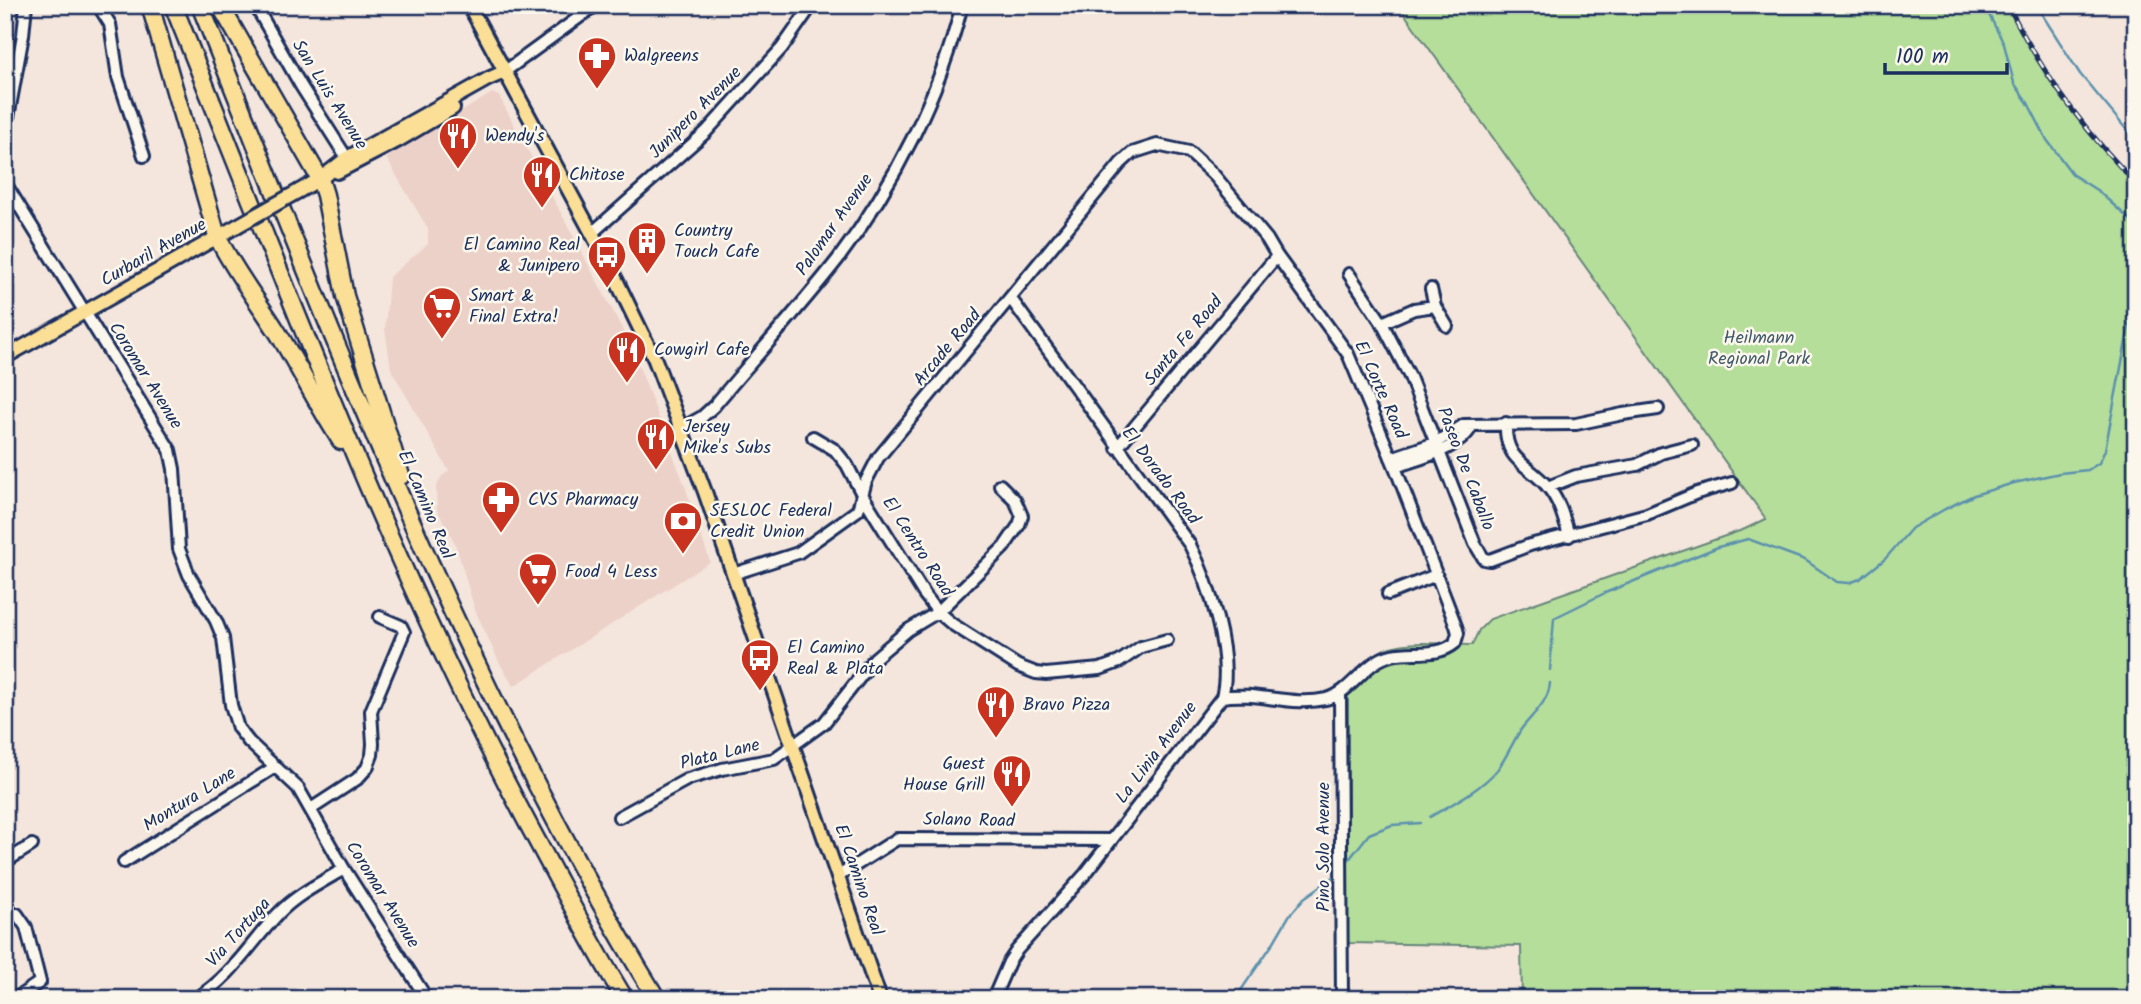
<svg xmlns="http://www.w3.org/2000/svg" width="2141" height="1004" font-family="Kalam,sans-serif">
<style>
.built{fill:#ecd1c9}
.green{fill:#b5de9a;stroke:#68867c;stroke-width:2}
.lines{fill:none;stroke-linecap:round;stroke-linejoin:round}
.stream{stroke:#5b91ae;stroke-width:2.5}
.minor-casing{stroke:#1b2f5e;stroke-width:16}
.major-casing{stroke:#1b2f5e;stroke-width:18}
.highway-casing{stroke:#1b2f5e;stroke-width:21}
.minor{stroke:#fbf7ec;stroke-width:10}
.major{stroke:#fbdf96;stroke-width:12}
.highway{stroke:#fbdf96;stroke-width:16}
.rail-casing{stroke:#1b2f5e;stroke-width:5}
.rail{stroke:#fbf7ec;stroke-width:2.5;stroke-dasharray:8;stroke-linecap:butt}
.major-bridge-casing{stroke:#1b2f5e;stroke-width:18;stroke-linecap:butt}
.major-bridge{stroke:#fbdf96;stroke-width:12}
.labels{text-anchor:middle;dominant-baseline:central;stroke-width:5;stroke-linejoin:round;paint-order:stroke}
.poi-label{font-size:18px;fill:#1b2f5e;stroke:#fbf7ec;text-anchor:start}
.street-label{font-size:18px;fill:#1b2f5e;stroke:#fbf7ec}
.park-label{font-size:18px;fill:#425b6d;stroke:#fbf7ec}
</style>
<rect width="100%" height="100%" fill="#f4e6dc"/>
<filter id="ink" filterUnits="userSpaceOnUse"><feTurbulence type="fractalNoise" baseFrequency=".0143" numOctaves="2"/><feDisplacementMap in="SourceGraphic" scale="14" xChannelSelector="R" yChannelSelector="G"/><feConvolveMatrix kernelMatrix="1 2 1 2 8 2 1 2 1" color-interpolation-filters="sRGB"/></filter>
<g filter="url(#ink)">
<path class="built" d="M 492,93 L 499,96 L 630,343 L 685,486 L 710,562 L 514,686 L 500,664 L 475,610 L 455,543 L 437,510 L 436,487 L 442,476 L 449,471 L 391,369 L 385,329 L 389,277 L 428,244 L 428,229 L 386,158 Z"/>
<path class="green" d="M 1398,5 L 2008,5 C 2040,70 2085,132 2136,183 L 2136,999 L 1522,999 L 1521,946 L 1348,943 L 1348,681 C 1358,672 1366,661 1377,653 C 1402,637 1443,645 1472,645 L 1479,630 L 1490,619 L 1745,529 L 1766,519 Z"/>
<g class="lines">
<path class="stream" d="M 1984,5 L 2004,44 L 2014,83 L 2028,103 L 2047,140 L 2073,175 L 2098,191 L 2136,225
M 2036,5 L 2080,74 L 2136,141
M 1550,670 L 1554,618 L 1605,593 L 1718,547 L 1748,539 L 1805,560 L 1837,582 L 1849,583 L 1860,579 L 1885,559 L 1912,528 L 1945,509 L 1974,495 L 2014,483 L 2060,473 L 2088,470 L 2099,463 L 2105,450 L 2136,290
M 1430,817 C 1452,804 1480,790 1497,770 C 1507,757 1513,741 1522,728 C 1533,714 1549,701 1550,683
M 1347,862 L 1369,834 L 1392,825 L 1420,823
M 1235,999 L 1272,945 L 1289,916 L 1304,898 L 1335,876"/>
<g class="minor-casing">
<path id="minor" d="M 98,5 L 110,24 L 118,77 L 144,156
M 255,5 L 301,86 L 350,163
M 504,72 L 596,5
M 5,134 L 23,35 L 26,5
M 5,183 L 170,450 L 174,469 L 179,549 L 189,575 L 216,621 L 223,638 L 231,705 L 238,728 L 249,742 L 298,788 L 344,869 L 427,999
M 592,233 L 706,132 L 782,48 L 812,5
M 1349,274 L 1382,323 L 1410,377 L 1475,544 L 1484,559 L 1490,560 L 1530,545 L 1647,514 L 1697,493 L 1732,483
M 1431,289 L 1435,306 L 1447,326
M 1011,299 L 1190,545 C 1209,583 1233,655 1222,697
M 1382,323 L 1414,309 L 1435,306
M 1506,423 C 1504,460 1526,463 1546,485 C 1559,499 1564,518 1569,536
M 682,428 L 702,417 L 714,406 C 755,357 799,309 838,259 C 894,185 939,96 962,5
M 813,437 L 835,450 L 847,465 L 863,496 L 924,594 L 938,612 L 952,624 L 1018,666 L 1036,673 L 1046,674 L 1100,669 L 1119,662 L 1141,647 L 1167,640
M 1117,448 L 1277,256
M 1391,458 L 1435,443 L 1464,425 L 1576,424 L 1623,414 L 1658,409
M 1395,467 C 1417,459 1463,449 1472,425
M 1548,487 L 1576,476 L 1637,465 L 1661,453 L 1692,445
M 733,574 L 798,553 L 858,510 L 866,481 L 878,458 L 1121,163 L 1132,153 L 1157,145 L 1189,152 L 1214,175 L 1267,239 L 1277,256 L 1348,354 L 1395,467 L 1456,626 L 1458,633 L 1455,643 C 1437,658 1414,650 1392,655 C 1364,661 1352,693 1326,699 C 1292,707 1256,691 1222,697 L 1086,873 L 1017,950 L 1009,962 L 993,999
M 1388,594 L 1436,575
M 1340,694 L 1342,999
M 311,809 L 357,779 L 367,768 L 372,755 L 373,744 L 371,711 L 404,632 L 401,626 L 380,617
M 619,817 L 688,779 L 722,769 L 774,759 L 824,723 L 875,658 L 908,630 L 938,612 L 1004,547 L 1019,525 L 1022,516 L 1015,500 L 1000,485
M 5,862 L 32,845
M 124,862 L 275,767
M 837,877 L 897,839 L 1112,840
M 15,999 L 40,982 L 26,927 L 17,914
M 196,999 C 233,975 249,945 278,914 C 296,895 322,882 344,869"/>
</g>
<g class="major-casing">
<path id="major" d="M 469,5 L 608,263 L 655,360 L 705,492 L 880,999
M 337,172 L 397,141 L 453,108
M 299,191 L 320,179 L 347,158 L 488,79 L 504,72
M 5,357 L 237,226"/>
</g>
<g class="highway-casing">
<path id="highway" d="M 150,5 L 217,236 C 234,271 258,301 278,333 C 300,369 318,406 341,441
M 173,5 C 288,290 395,580 542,850 C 569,900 595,951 625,999
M 200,5 C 336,344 465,687 657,999
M 220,5 L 320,179 L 325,195 L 345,296 L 401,476"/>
</g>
<use href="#minor" class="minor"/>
<use href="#major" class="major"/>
<use href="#highway" class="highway"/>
<g class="rail-casing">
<path id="rail" d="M 2008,5 C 2040,70 2085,132 2136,183"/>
</g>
<use href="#rail" class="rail"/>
<g class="major-bridge-casing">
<path id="major-bridge" d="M 237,226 L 299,191"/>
</g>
<use href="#major-bridge" class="major-bridge"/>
</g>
</g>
<defs>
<g id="pharmacy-pin" transform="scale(2.0125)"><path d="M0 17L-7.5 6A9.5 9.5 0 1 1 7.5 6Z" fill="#c8321e" stroke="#fbf7ec"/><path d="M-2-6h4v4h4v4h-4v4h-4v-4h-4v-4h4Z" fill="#fff"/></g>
<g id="restaurant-pin" transform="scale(2.0125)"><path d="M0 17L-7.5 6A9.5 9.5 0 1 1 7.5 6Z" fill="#c8321e" stroke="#fbf7ec"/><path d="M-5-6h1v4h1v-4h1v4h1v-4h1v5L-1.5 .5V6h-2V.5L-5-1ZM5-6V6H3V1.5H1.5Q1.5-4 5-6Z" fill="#fff"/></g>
<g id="building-pin" transform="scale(2.0125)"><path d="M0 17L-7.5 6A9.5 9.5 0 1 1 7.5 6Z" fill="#c8321e" stroke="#fbf7ec"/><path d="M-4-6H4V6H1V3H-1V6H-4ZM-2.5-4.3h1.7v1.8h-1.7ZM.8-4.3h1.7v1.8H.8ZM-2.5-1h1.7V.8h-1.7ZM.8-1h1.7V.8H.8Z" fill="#fff"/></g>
<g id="bus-pin" transform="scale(2.0125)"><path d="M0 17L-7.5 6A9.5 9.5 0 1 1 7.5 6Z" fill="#c8321e" stroke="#fbf7ec"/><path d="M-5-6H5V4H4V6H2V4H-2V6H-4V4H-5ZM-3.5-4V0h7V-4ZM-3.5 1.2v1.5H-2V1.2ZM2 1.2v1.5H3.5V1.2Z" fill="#fff"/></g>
<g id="supermarket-pin" transform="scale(2.0125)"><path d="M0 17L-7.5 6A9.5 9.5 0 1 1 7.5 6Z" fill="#c8321e" stroke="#fbf7ec"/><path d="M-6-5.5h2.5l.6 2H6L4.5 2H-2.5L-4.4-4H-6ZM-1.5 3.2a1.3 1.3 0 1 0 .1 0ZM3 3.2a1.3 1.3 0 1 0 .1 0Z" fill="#fff"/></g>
<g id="bank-pin" transform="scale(2.0125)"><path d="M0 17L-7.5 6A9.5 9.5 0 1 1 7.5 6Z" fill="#c8321e" stroke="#fbf7ec"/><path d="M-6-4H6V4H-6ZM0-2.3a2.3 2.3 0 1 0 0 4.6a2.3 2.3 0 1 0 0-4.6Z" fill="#fff"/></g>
</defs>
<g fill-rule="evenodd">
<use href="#pharmacy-pin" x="597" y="56"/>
<use href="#restaurant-pin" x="458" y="136"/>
<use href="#restaurant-pin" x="542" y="175"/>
<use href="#building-pin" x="647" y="241"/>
<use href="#bus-pin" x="607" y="255"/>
<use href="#supermarket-pin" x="442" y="306"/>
<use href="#restaurant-pin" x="627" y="350"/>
<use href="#restaurant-pin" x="656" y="437"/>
<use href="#pharmacy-pin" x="501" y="500"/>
<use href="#bank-pin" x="683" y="521"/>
<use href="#supermarket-pin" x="538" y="572"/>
<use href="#bus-pin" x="760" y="658"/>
<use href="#restaurant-pin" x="996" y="705"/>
<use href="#restaurant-pin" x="1012" y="774"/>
</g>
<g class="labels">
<g class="poi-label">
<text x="624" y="56">Walgreens</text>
<text x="485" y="136">Wendy's</text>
<text x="569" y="175">Chitose</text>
<text x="674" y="231">Country<tspan x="674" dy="21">Touch Cafe</tspan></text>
<text x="580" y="245" text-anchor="end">El Camino Real<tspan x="580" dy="21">&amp; Junipero</tspan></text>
<text x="469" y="296">Smart &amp;<tspan x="469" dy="21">Final Extra!</tspan></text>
<text x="654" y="350">Cowgirl Cafe</text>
<text x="683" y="427">Jersey<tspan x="683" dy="21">Mike's Subs</tspan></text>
<text x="528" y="500">CVS Pharmacy</text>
<text x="710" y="511">SESLOC Federal<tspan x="710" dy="21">Credit Union</tspan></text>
<text x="565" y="572">Food 4 Less</text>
<text x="787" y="648">El Camino<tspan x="787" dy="21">Real &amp; Plata</tspan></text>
<text x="1023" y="705">Bravo Pizza</text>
<text x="985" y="764" text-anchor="end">Guest<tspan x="985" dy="21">House Grill</tspan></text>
</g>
<g class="street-label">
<text transform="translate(329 95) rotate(58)">San Luis Avenue</text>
<text transform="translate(696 113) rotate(-45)">Junipero Avenue</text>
<text transform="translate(835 225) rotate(-55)">Palomar Avenue</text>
<text transform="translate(154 253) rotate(-30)">Curbaril Avenue</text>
<text transform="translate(1184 341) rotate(-50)">Santa Fe Road</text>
<text transform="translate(948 348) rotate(-50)">Arcade Road</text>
<text transform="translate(145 376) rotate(58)">Coromar Avenue</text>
<text transform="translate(1380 390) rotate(66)">El Corte Road</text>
<text transform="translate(1465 469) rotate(69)">Paseo De Caballo</text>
<text transform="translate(1160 476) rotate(53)">El Dorado Road</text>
<text transform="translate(425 505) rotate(67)">El Camino Real</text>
<text transform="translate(917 547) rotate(57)">El Centro Road</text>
<text transform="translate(1157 753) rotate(-53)">La Linia Avenue</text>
<text transform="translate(720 755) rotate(-14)">Plata Lane</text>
<text transform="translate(190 800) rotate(-32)">Montura Lane</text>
<text transform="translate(969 821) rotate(1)">Solano Road</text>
<text transform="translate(1324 847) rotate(-90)">Pino Solo Avenue</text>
<text transform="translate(858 880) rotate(71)">El Camino Real</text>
<text transform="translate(382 895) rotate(58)">Coromar Avenue</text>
<text transform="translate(239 933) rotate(-48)">Via Tortuga</text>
</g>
<g class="park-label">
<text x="1759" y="338">Heilmann<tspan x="1759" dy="21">Regional Park</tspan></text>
</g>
</g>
<rect width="2141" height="1004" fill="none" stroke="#fbf7ec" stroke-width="28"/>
<rect x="14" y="14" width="2113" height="976" fill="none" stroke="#1b2f5e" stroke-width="2.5" filter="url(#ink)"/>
<path d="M1885 63v10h122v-10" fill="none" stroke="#1b2f5e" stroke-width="3.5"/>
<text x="1896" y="63" font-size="21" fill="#1b2f5e" stroke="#fbf7ec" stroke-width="5" paint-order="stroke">100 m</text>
</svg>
